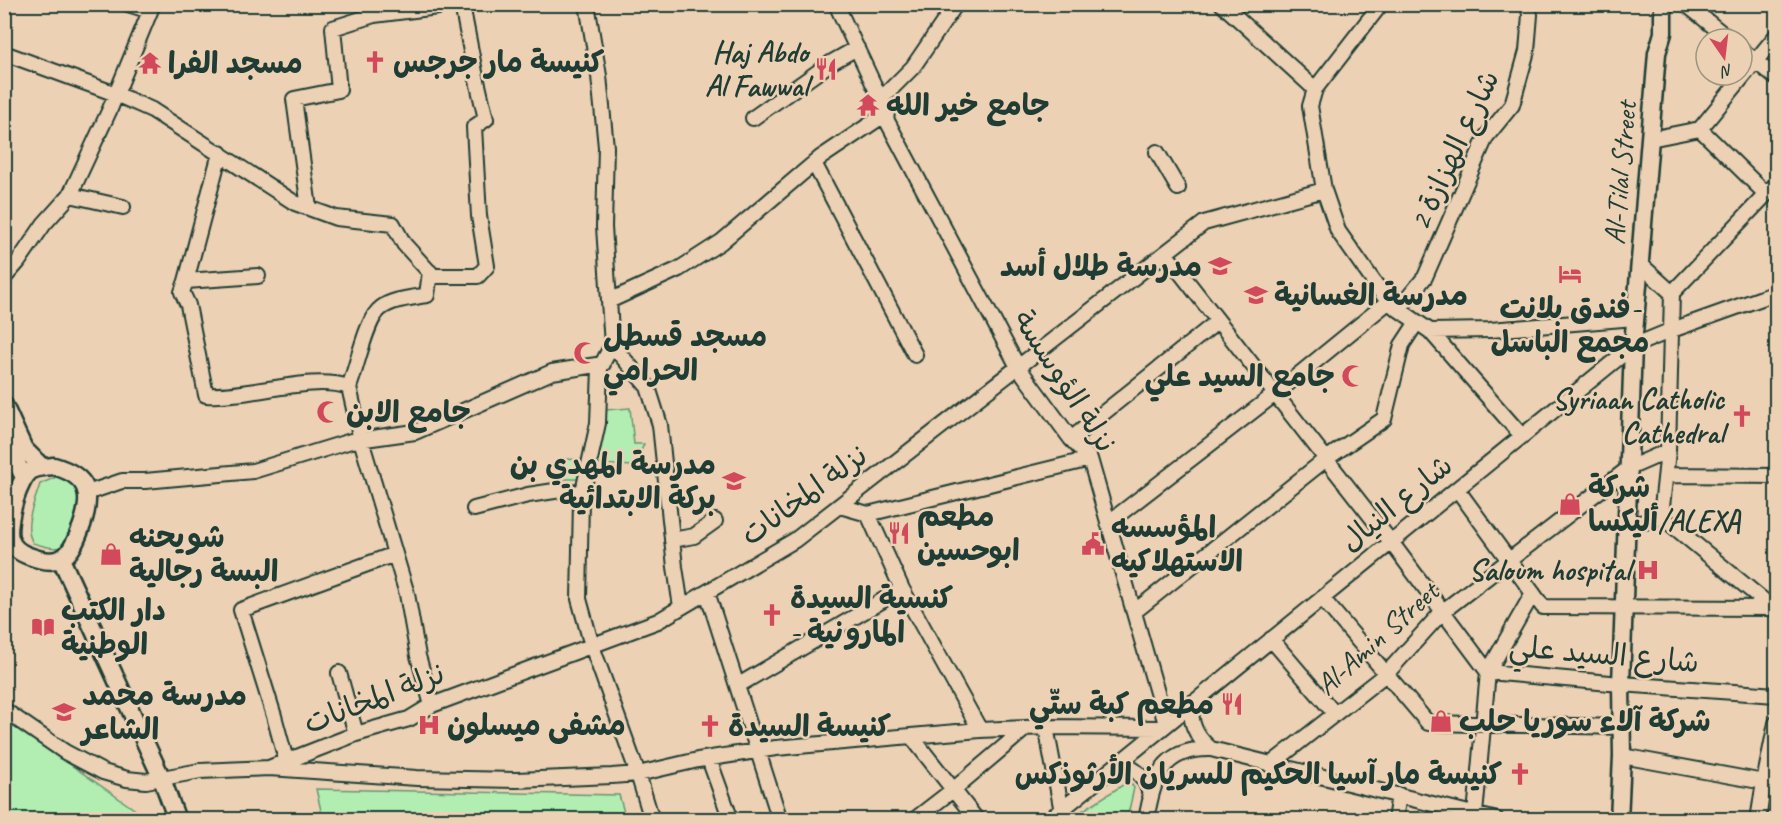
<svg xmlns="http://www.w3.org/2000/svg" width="1781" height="824" font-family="Caveat,'Playpen Sans Arabic',sans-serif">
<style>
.green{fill:#b2edb2;stroke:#689573;stroke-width:1.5}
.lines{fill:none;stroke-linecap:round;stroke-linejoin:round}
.minor-casing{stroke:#1f3d34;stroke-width:18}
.major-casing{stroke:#1f3d34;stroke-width:21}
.minor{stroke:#edd1b4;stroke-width:14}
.major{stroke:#edd1b4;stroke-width:16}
.labels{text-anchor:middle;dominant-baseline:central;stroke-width:5;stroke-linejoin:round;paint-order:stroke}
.poi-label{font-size:30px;font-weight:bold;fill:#1f3d34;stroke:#edd1b4;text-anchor:start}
.street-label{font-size:30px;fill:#1f3d34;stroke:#edd1b4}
</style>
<rect width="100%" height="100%" fill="#edd1b4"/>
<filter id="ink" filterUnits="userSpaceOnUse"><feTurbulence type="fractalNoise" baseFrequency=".0167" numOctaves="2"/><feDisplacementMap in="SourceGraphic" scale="12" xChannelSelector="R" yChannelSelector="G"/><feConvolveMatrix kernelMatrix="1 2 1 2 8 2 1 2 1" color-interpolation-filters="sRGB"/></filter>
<g filter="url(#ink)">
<path class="green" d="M 630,408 L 634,444 L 644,444 L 634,466 L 598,464 L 605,410 Z
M 565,459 L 583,460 L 578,479 L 561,479 Z
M 56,477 L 71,479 L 83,496 C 79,508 72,543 61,547 C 52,550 41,545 33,543 C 22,526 35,502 40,484 Z
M 5,719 L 147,818 L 148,819 L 5,819 Z
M 1129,781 L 1134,788 L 1127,819 L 1074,819 L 1074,816 Z
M 316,789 L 619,795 L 626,819 L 323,819 Z"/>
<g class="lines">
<g class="minor-casing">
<path id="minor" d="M 128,4 L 150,11
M 587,4 L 599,76 L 606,147 L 604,227 L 612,345
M 836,4 L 887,113 L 886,119 L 1018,367 L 1071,439 L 1090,459 L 1166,724
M 1222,4 L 1315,89
M 1381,4 L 1315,89 L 1310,106 L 1324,190 L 1338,231 L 1388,302 L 1430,331 L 1522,436
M 1686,4 L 1729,39
M 1742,50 L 1776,78
M 4,53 L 116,94 L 152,110 L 295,203 L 336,218 L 393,224 L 404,244 L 433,276 L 478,276 L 487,266 L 479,216 L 474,127 L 486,119 L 475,72 L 462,5 L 456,4
M 881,99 L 913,67 L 956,4
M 753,118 L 832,62 L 857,48
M 1700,129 L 1776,36
M 1650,139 L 1700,129 L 1766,194
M 1157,152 L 1178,188
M 220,153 L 186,281 L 258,276
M 814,163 L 915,355
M 70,195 L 123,207
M 309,208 L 294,99 L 339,90 L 333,28 L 374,15 L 438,7 L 443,4
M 1165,253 L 1391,542 L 1488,672 L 1621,684 L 1776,695
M 1640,264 L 1672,293 L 1668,451 L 1661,516
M 4,278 L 18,262 L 44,224 L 70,195 L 110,109 L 153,4
M 186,281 L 182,292 L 188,305 L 206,395 C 249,398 311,374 349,387 C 357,368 366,318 381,308 C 393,299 412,298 427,295 L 430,272
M 1672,293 L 1776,184
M 609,301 L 679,269 L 721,242 L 820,158 L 887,113
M 1399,309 L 1425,277 L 1486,137 L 1512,105 L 1527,51 L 1530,15 L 1528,4
M 1430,331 L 1490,330 L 1635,318
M 349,387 L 361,440 L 407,594 L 418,656 L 432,705
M 1071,439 L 1218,321
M 1667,475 L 1776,476
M 1457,489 L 1543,607 L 1773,608
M 87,493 L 122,481 L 145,481 L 253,471 L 351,441 L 415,432 L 552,372 L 603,364
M 840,506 L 868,514 L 1090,459
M 474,509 L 528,495 L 561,490 L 583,494
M 868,514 L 902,589 L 980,730
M 1661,516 L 1775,610
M 1108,523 L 1275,394 L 1388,302
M 1627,525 L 1650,521 L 1661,516
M 672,540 L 694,536 L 715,521
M 707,592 L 780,820
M 1322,598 L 1428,723 L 1622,727
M 1134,612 L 1326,459 L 1384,419 L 1402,345 L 1417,322
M 1271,639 L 1335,714
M 339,673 L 356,734
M 737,686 L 902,589
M 1193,702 C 1188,721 1196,737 1211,749
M 4,710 L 65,752 L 103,772 L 127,779 L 146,781 L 200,771 L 269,768 L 417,778 L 516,780 L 612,776 L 638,774 L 698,760 L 776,748 L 911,736 L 980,730 L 1046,727 L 1160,728
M 1046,727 L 1063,817
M 911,736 L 977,820
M 1622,756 L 1764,782
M 709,759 L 731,820
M 286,760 L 274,716 L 241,610 L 395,554
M 1120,762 C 1135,769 1147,777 1150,796
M 1270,765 L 1387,673 L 1442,612 L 1629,468 L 1668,451
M 269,768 L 356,734 L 409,719 L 432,705 L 658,621 L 795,540 L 1204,223 L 1324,190
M 1475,814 L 1488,672 L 1533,593
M 652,820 L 638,774 L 592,646 L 579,599 L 581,501 L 598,423 L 600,368 L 612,345 L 648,387 L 660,425 L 675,567 L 681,607
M 914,820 L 954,789 L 1026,728
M 1049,820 L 1633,346 L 1672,330 L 1776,293
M 1146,820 C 1154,778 1161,748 1211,749 L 1497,820
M 1395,820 L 1399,795
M 1758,820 L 1764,782 L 1776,723"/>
</g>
<g class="major-casing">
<path id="major" d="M 4,405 L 24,449 L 42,467
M 4,439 L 24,477
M 54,466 C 88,476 93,493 82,525 C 71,555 63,569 29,556 C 20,553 12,547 10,538 C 6,524 18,478 32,470 C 38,467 47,467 54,466 Z
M 61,559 L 162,779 L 177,820
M 1619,820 L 1622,756 L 1621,684 L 1633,346 L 1657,53 L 1663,33 L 1663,4"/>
</g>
<use href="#minor" class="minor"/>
<use href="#major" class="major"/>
</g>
</g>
<defs>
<g id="church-bare" transform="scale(1.8)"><path d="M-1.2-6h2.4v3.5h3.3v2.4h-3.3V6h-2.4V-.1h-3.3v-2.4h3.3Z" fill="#d1495b" stroke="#edd1b4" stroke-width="2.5" paint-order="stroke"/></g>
<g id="temple-bare" transform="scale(1.8)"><path d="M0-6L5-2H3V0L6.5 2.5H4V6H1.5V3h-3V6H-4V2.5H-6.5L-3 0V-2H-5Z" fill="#d1495b" stroke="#edd1b4" stroke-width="2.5" paint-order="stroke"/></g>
<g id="restaurant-bare" transform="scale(1.8)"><path d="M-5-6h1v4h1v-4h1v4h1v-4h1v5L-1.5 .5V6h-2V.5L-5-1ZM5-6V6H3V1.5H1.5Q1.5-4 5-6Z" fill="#d1495b" stroke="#edd1b4" stroke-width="2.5" paint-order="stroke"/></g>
<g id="school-bare" transform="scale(1.8)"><path d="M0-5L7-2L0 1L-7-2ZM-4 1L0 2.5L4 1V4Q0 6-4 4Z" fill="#d1495b" stroke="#edd1b4" stroke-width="2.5" paint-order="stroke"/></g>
<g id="hotel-bare" transform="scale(1.8)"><path d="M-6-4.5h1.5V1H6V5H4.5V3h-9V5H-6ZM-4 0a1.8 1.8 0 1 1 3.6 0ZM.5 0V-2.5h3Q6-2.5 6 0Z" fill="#d1495b" stroke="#edd1b4" stroke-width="2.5" paint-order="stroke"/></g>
<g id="mosque-bare" transform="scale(1.8)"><path d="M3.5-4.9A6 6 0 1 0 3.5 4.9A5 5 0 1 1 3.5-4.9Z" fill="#d1495b" stroke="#edd1b4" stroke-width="2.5" paint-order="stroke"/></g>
<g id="shop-bare" transform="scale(1.8)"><path d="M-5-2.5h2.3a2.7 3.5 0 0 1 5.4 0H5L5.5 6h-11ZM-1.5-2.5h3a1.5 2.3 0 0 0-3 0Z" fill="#d1495b" stroke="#edd1b4" stroke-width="2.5" paint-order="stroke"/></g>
<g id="civic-bare" transform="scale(1.8)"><path d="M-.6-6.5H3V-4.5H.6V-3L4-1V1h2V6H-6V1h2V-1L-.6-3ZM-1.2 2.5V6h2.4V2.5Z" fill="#d1495b" stroke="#edd1b4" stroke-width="2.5" paint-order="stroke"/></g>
<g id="hospital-bare" transform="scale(1.8)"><path d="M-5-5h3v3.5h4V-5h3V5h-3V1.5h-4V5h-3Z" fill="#d1495b" stroke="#edd1b4" stroke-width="2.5" paint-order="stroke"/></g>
<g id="library-bare" transform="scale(1.8)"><path d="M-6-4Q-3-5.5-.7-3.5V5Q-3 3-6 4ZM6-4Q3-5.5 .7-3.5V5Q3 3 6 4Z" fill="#d1495b" stroke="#edd1b4" stroke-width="2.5" paint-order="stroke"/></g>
</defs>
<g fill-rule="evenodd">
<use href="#church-bare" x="375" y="62"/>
<use href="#temple-bare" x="150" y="63"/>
<use href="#restaurant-bare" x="826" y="69"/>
<use href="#temple-bare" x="868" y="105"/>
<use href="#school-bare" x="1220" y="266"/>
<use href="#hotel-bare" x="1570" y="274"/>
<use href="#school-bare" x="1256" y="295"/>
<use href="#mosque-bare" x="585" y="353"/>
<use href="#mosque-bare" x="1353" y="376"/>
<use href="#mosque-bare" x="328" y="412"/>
<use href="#church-bare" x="1742" y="416"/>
<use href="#school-bare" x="734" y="481"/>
<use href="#shop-bare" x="1570" y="504"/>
<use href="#restaurant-bare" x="899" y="533"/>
<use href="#civic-bare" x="1093" y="544"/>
<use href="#shop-bare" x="111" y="554"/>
<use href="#hospital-bare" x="1648" y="570"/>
<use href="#church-bare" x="772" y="615"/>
<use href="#library-bare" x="43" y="627"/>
<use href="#restaurant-bare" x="1232" y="704"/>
<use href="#school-bare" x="64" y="712"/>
<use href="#shop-bare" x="1441" y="721"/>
<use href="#hospital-bare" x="429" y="725"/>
<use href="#church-bare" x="710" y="726"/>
<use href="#church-bare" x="1520" y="774"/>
</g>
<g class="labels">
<g class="poi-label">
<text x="808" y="52" text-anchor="end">Haj Abdo<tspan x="808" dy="34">Al Fawwal</tspan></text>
<text x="393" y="62">كنيسة مار جرجس</text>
<text x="168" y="63">مسجد الفرا</text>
<text x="886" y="105">جامع خير الله</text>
<text x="1202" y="266" text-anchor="end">مدرسة طلال أسد</text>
<text x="1274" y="295">مدرسة الغسانية</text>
<text x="1570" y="308" text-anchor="middle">فندق بلانت-<tspan x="1570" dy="34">مجمع الباسل</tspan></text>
<text x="603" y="336">مسجد قسطل<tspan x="603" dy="34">الحرامي</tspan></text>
<text x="1335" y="376" text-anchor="end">جامع السيد علي</text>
<text x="1724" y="399" text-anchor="end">Syriaan Catholic<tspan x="1724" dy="34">Cathedral</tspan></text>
<text x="346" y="412">جامع الابن</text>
<text x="716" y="464" text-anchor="end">مدرسة المهدي بن<tspan x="716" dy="34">بركة الابتدائية</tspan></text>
<text x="1588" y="487">شركة<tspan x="1588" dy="34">أليكسا/ALEXA</tspan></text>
<text x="917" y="516">مطعم<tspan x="917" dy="34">ابوحسين</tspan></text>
<text x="1111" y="527">المؤسسه<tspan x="1111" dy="34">الاستهلاكيه</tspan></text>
<text x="129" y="537">شويحنه<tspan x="129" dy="34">البسة رجالية</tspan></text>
<text x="1630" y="570" text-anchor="end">Saloum hospital</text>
<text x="790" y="598">كنسية السيدة<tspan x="790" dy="34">- المارونية</tspan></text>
<text x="61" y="610">دار الكتب<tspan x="61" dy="34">الوطنية</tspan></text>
<text x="82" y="695">مدرسة محمد<tspan x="82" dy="34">الشاعر</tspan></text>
<text x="1214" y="704" text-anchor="end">مطعم كبة ستّي</text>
<text x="1459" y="721">شركة آلاء سوريا حلب</text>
<text x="447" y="725">مشفى ميسلون</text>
<text x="728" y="726">كنيسة السيدة</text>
<text x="1502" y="774" text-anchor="end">كنيسة مار آسيا الحكيم للسريان الأرثوذكس</text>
</g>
<g class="street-label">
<text transform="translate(1454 150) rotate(-65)">شارع الهزازة 2</text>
<text transform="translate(1620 173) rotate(-85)">Al-Tilal Street</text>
<text transform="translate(1065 381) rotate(57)">نزلة الؤوسسة</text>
<text transform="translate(804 495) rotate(-36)">نزلة المخانات</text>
<text transform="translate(1396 503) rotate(-39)">شارع النيال</text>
<text transform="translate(1377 638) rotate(-42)">Al-Amin Street</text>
<text transform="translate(1604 654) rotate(5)">شارع السيد علي</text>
<text transform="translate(374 698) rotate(-21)">نزلة المخانات</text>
</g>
</g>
<rect width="1781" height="824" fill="none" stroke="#edd1b4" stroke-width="24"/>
<rect x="12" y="12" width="1757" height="800" fill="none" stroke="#1f3d34" stroke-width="2" filter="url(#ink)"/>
<g transform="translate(1724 57) rotate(166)"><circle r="28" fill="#edd1b4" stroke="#9b9681" stroke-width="1.5"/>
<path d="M0-4.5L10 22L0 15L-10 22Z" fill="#d1495b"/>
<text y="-9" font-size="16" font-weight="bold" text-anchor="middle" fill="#1f3d34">N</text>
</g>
</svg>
